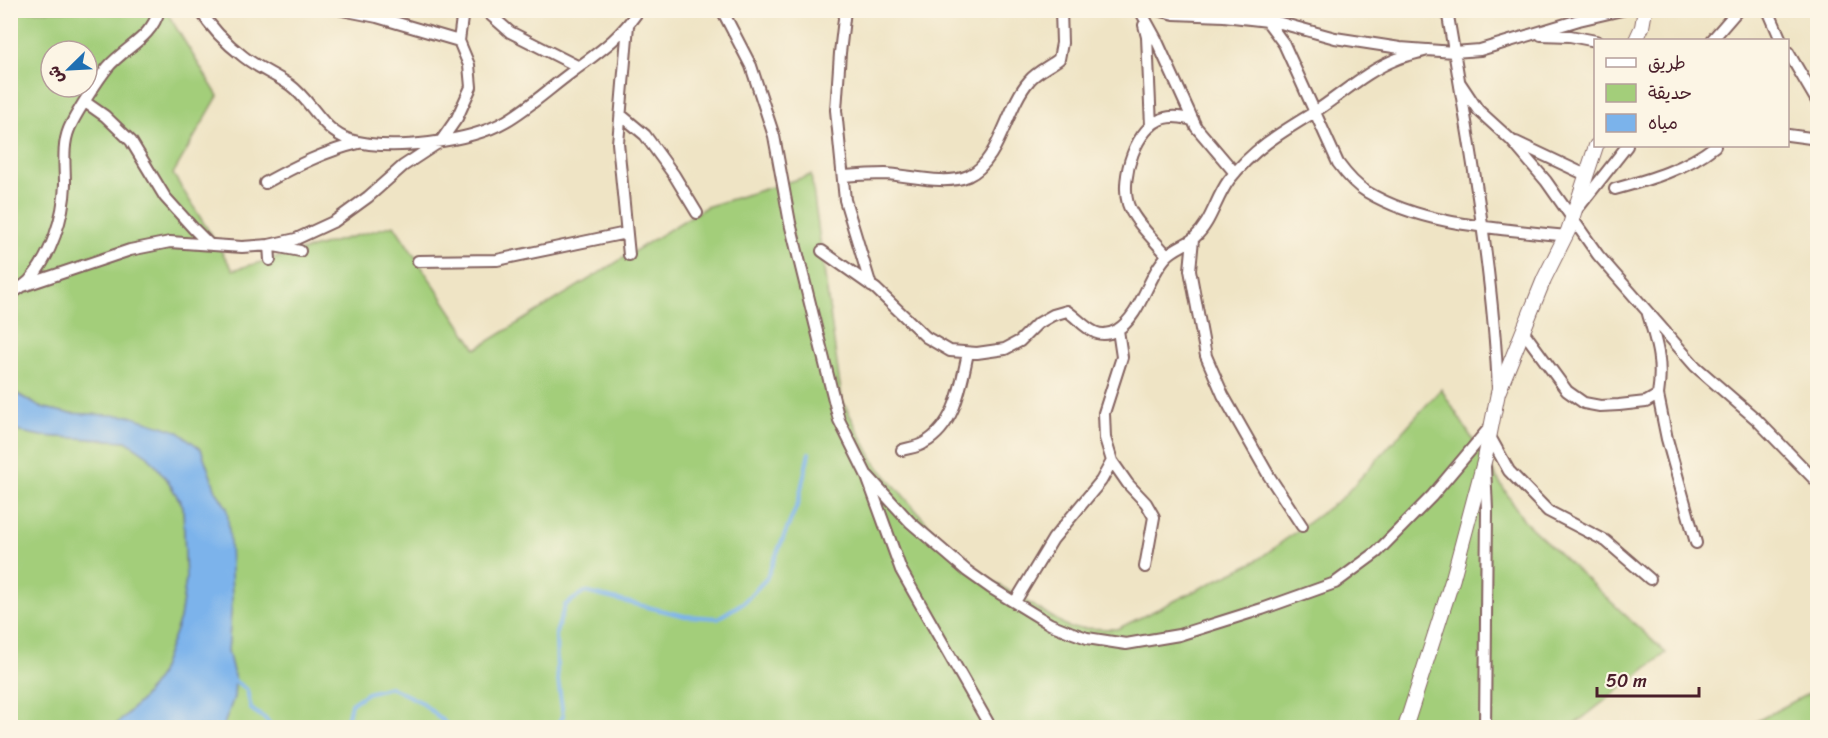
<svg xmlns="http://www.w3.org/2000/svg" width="1828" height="738" font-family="Sriracha,'Playpen Sans Arabic',sans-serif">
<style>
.green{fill:#a3ce7a;stroke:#767652;stroke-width:1.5;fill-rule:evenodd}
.water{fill:#7bb3eb;stroke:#62698b;stroke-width:1.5}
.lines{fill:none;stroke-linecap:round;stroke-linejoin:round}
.stream{stroke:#7bb3eb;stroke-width:4}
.minor-casing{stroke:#846461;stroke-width:14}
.tertiary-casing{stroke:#846461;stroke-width:16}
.minor{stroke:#fff;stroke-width:10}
.tertiary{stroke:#fff;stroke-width:14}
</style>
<rect width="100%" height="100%" fill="#fcf5e5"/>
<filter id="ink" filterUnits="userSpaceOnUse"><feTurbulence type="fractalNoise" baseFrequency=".0167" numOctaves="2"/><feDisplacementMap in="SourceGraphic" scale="12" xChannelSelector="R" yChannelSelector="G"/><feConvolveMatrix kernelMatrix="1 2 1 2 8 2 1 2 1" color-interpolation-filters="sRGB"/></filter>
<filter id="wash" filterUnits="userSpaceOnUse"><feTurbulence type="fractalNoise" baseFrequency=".008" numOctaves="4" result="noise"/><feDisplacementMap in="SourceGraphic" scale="24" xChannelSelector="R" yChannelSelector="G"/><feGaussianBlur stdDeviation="1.35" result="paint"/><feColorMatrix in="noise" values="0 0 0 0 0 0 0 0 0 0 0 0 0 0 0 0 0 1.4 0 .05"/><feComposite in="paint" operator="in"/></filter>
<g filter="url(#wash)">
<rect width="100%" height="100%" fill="#efe4c5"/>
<path class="green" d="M 11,11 L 166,11 L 218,96 L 173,174 L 233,270 L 394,225 L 476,349 L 706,207 L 811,175 L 842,400 L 875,463 L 961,562 L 1070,628 L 1117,629 L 1256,561 L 1343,497 L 1441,389 L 1524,521 L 1666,653 L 1571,727 L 223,727 L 234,697 L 235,680 L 228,651 L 232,599 L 227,508 L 216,491 L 201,449 L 177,431 L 97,415 L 67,413 L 40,407 L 11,390 ZM 51,51 L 87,51 L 87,87 L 51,87 Z
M 10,430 L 42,436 L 126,441 L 148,456 L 168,481 L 183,506 L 186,579 L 180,619 L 159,676 L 143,698 L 114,727 L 11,727 Z
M 1817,689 L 1817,727 L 1746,727 Z"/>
<path class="water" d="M 10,390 L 40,407 L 67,413 L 130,416 L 177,431 L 201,449 L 216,491 L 227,508 L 230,541 L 232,599 L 228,651 L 235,680 L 234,697 L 223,727 L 114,727 L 143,698 L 159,676 L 180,619 L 186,579 L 183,506 L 168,481 L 148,456 L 126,441 L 42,436 L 11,430 Z"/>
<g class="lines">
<path class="stream" d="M 231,678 L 247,690 L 251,709 L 267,720 L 271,728
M 345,728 L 351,704 L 367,693 L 390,687 L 421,702 L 451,728
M 555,728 L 563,716 L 557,672 L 556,633 L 565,605 L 585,592 L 685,616 L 718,618 L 744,602 L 766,579 L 798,503 L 809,453"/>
</g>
</g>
<g filter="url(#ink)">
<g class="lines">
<g class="minor-casing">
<path id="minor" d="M 200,10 C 211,28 227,44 244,57 C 258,68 276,75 290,85 C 312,101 322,131 350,140 C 390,152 470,142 506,121 C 530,107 550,88 572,72 C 600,51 618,40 639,10
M 342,10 L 377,17 L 459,41
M 485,10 L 510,32 L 579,67
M 722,10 L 751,66 L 774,136 L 790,223 L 839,420 L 866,474 L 901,570 L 991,728
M 845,10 L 840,53 L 836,110 L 845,200 L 871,286
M 1140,10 L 1156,39 L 1196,127 L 1235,173
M 1157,10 L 1174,14 L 1224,16 L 1277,22 L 1335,38 L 1400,48 L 1454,52 L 1480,50 L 1579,20 L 1622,10
M 1447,10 C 1468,134 1493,266 1498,391
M 1768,10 L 1781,40
M 1267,21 L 1284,44 L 1338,163 C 1346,174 1355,185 1367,192 C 1426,227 1500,228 1566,236
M 628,25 L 618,143 L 629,255
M 1144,25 L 1147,37 L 1151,126
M 1541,35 L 1570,36 L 1596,41
M 1712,40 L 1738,10
M 1788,52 L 1818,103
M 1460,83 L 1478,110 L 1511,140 L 1546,181 L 1598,255 L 1695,366 L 1756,419 L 1818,483
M 85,102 L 105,116 L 131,141 L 165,197 L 193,228 L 210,245
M 621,115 L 645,135 L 674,175 L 697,213
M 1788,135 L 1818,139
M 1516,142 L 1586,175
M 843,176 C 857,175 871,174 885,174 C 909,175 945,186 968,176 C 1000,162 1006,107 1029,81 C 1036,72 1050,66 1059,59 L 1062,43 L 1061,10
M 265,183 C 296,166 325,151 359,143
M 1615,189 C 1651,179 1686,169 1715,146
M 1579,207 L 1627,146
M 1193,239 L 1190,270 L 1206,356 L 1223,395 L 1269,476 L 1302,526
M 822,251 L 876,289 L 926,337 L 950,351 L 977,353 L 1005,349 L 1020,341 L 1037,324 L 1053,315 L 1067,311 C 1083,322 1095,343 1117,330 C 1141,316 1148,275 1167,256 C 1174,248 1186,245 1194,238 C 1212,222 1215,199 1229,180 C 1253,149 1280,133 1313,113 C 1341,95 1366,71 1397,59 C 1407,55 1418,53 1428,50
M 1167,255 C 1156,242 1133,220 1128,204 C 1120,178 1136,125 1165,118 C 1174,115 1184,118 1193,120
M 270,260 L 269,245 L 300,251
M 418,261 L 497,260 L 626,233
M 20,287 L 130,250 L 170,242 L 242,247 L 269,245 L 296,239 L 335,221 L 368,197 L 403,166 L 441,141 L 457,118 L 471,87 L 469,65 L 459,41 L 463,10
M 10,295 C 16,290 24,286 29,281 C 51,256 64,217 65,184 C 65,166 62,146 69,129 C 75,115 98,79 108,67 C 125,47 152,38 159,10
M 1523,331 L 1567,391 L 1584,403 L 1600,406 L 1619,405 L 1646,402 L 1658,395 C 1663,362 1657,345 1648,314
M 1658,395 L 1667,439 L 1696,543
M 1489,435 L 1509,471 L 1548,511 L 1606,541 L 1650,579
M 902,450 C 909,448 918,447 924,443 C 956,425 961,384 968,353
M 1112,461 L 1128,484 L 1146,503 L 1154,517 L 1145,567
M 868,476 L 910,522 L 967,571 L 991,588 L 1050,624 L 1070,632 L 1087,638 L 1126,644 L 1179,635 L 1262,609 L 1335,583 L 1377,552 L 1432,496 L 1490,427
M 1015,602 L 1053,539 L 1101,481 L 1112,461 L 1105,438 L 1104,413 L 1122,357 L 1118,330
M 1485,728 L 1487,510 L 1485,467"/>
</g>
<g class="tertiary-casing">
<path id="tertiary" d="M 1636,40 L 1642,27 L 1645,10
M 1405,728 L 1453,578 L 1485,458 L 1498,393 L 1544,279 L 1568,231 L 1596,146"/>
</g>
<use href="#minor" class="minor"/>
<use href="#tertiary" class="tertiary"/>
</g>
</g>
<rect width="1828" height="738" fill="none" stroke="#fcf5e5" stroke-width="36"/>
<rect x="1594" y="39" width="195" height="108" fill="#fcf5e5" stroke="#b59f9b" stroke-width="1.5"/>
<rect x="1606" y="58" width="30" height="9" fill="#ffffff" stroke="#b59f9b" stroke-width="1.5"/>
<text x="1648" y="69" font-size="18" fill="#4a1f2b">طريق</text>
<rect x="1606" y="84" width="30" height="18" fill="#a3ce7a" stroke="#b59f9b" stroke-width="1.5"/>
<text x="1648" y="99" font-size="18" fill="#4a1f2b">حديقة</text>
<rect x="1606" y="114" width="30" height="18" fill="#7bb3eb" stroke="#b59f9b" stroke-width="1.5"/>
<text x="1648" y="129" font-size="18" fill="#4a1f2b">مياه</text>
<g transform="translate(69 69) rotate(246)"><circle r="28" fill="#fcf5e5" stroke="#b59f9b" stroke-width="1.5"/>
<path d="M0-4.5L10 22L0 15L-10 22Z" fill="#1f6fb2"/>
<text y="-9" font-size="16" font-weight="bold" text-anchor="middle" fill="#4a1f2b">ش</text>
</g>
<path d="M1597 687v9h102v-9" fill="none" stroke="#4a1f2b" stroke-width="3"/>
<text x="1606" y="687" font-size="18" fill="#4a1f2b" stroke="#fcf5e5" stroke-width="4.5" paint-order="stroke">50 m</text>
</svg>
